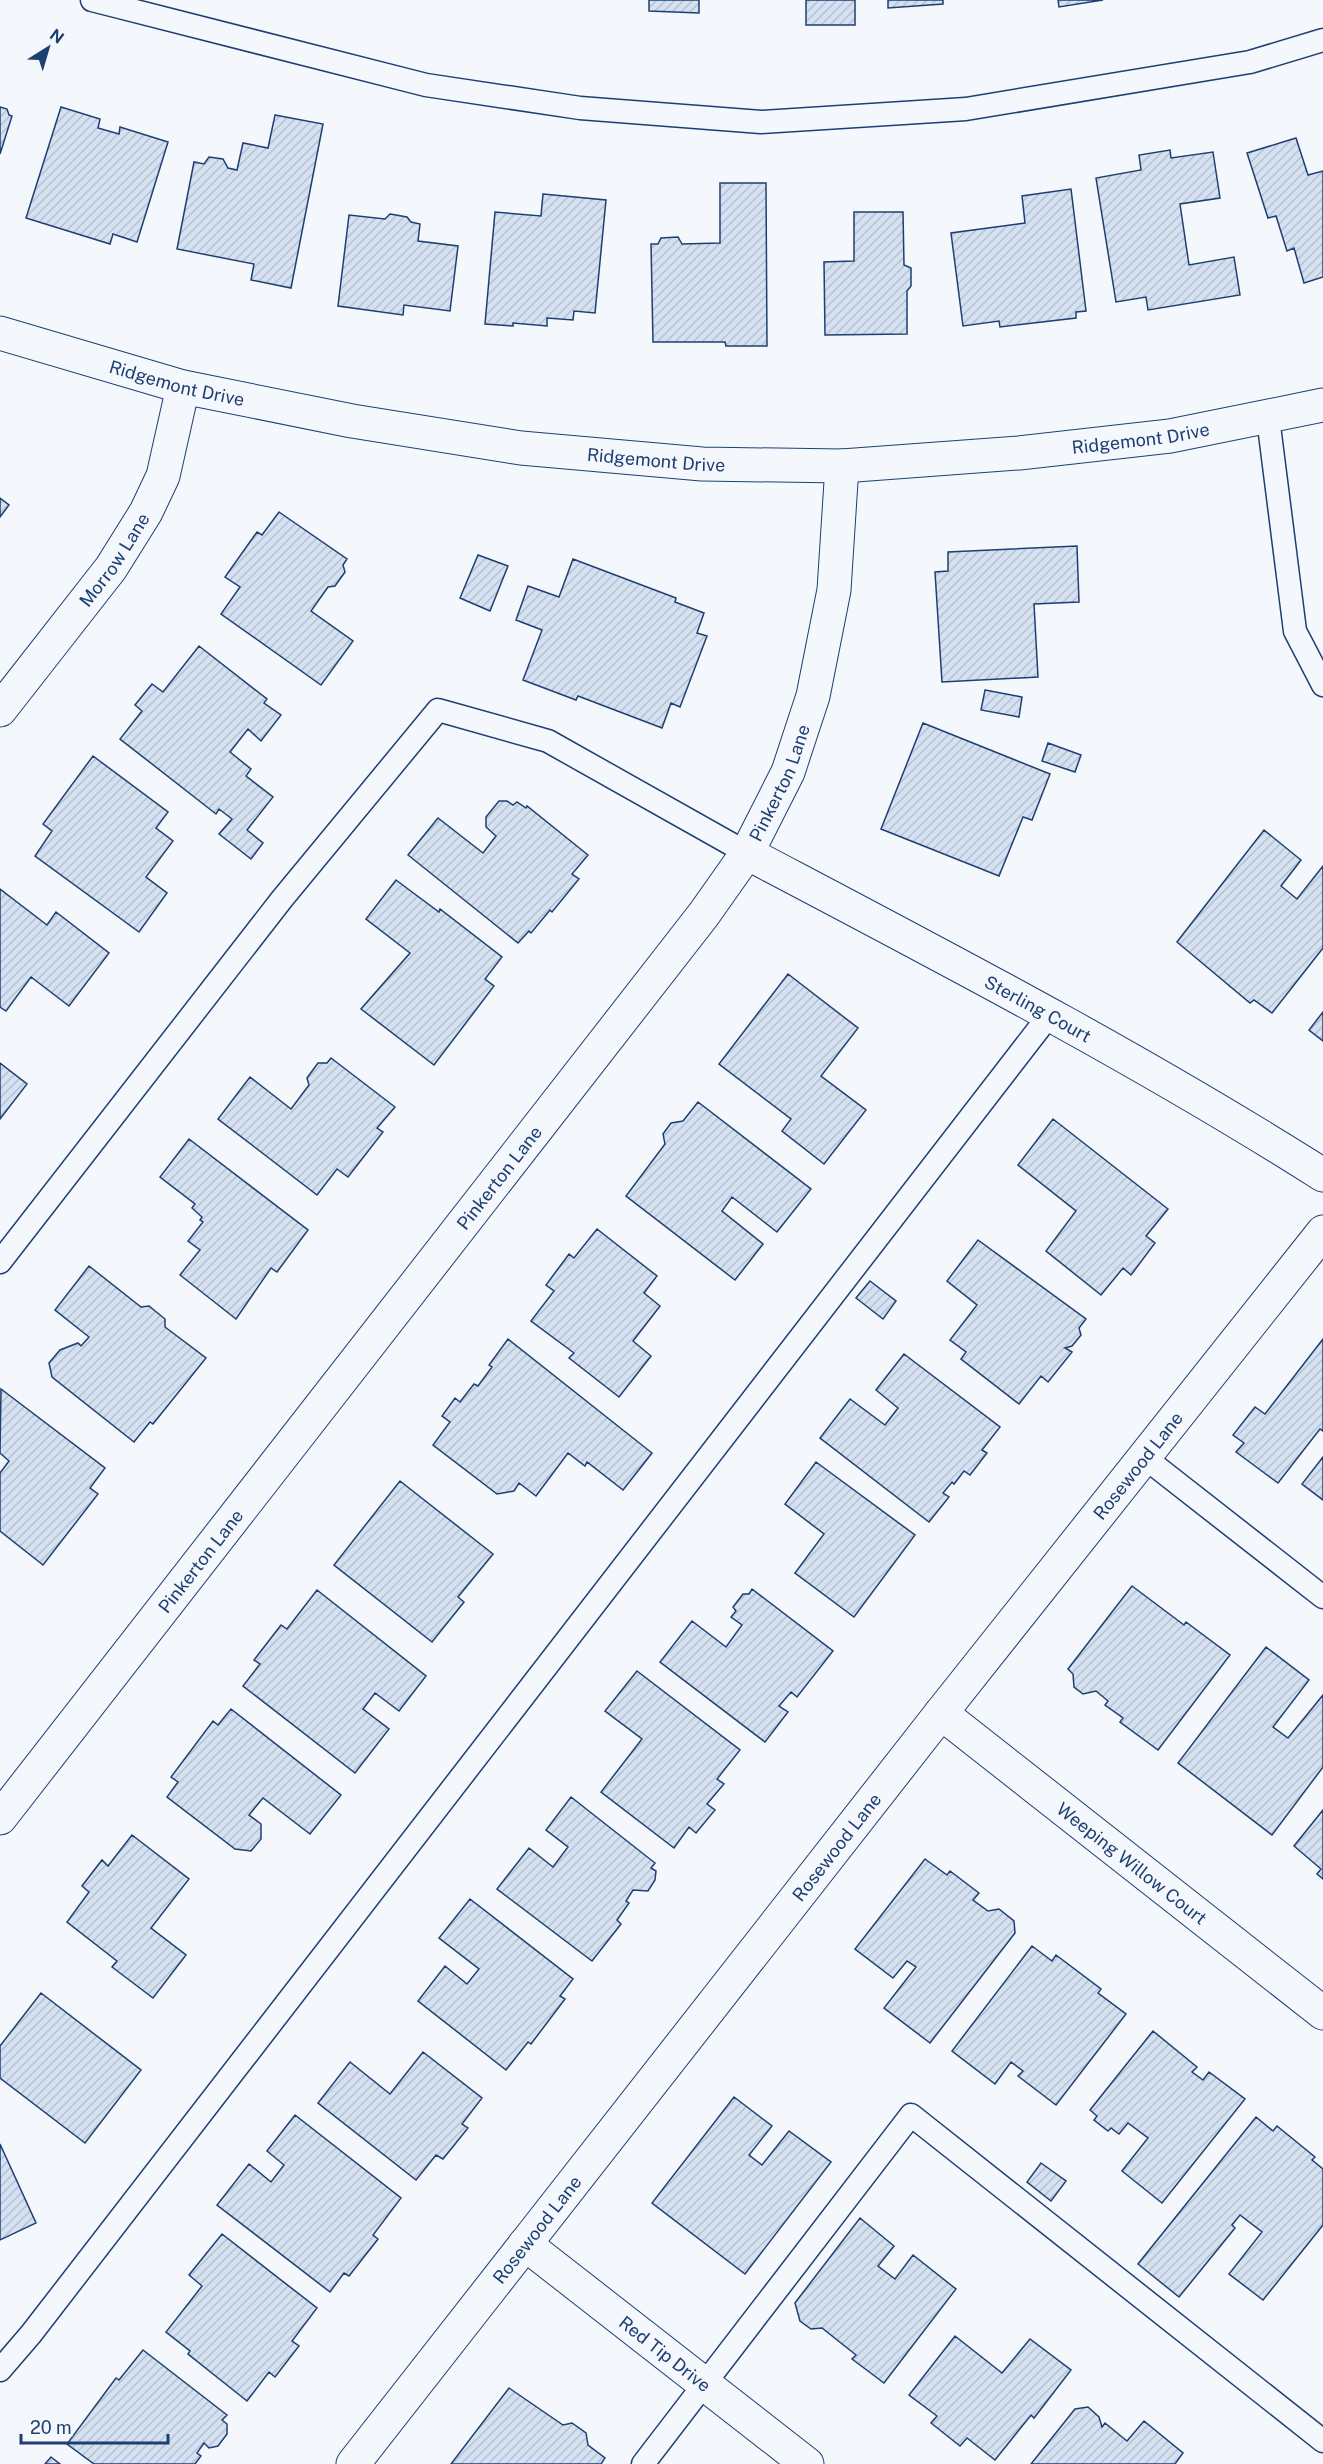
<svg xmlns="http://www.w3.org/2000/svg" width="1323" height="2464" font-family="'Public Sans',sans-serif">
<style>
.building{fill:url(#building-hatch);stroke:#1d3f73;stroke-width:1.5}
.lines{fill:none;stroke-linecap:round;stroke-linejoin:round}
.service-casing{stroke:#1d3f73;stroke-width:25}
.minor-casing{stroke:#1d3f73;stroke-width:35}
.tertiary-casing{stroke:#1d3f73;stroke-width:35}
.service{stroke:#f4f7fb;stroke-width:22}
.minor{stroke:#f4f7fb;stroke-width:33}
.tertiary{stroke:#f4f7fb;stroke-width:33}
.labels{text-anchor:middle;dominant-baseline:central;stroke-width:4.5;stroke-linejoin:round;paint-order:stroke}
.street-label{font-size:18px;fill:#1d3f73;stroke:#f4f7fb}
</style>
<defs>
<pattern id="building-hatch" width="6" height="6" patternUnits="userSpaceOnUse" patternTransform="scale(1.5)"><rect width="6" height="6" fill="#d5e0f0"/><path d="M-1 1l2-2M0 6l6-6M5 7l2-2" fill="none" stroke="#b6c1d1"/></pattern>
</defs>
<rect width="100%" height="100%" fill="#f4f7fb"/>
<path class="building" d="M 649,0 L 699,0 L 699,13 L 649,11 Z
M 806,0 L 855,0 L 855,25 L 806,25 Z
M 888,0 L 943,0 L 943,4 L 888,8 Z
M 1058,0 L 1103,0 L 1059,7 Z
M 0,107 L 7,109 L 9,115 L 12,116 L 0,154 Z
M 61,107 L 100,119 L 98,128 L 119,134 L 120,127 L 168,142 L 137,242 L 113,234 L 110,244 L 26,218 Z
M 275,115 L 323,124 L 291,288 L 251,280 L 254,264 L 177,249 L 194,162 L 204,164 L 209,157 L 223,159 L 228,168 L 237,170 L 243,143 L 268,148 Z
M 1296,138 L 1308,175 L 1323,171 L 1323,277 L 1304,283 L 1294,248 L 1287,251 L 1276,216 L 1268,218 L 1247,153 Z
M 1170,150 L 1171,158 L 1213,152 L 1220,198 L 1180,204 L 1189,265 L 1234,257 L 1240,295 L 1148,310 L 1146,297 L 1116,302 L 1096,178 L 1141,170 L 1139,155 Z
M 720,183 L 766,183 L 767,346 L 726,346 L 725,342 L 653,342 L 651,244 L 658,244 L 661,238 L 678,237 L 682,244 L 720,243 Z
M 1071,189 L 1086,311 L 1076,312 L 1076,318 L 1000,327 L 999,321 L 963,326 L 951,233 L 1025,223 L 1022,196 Z
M 543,194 L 606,200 L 595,313 L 574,311 L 573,320 L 547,318 L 547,326 L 513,323 L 513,326 L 485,324 L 495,212 L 541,216 Z
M 854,212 L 903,212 L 904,265 L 911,268 L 911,286 L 907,291 L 907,334 L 825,335 L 824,262 L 854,261 Z
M 390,214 L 407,217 L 411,222 L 420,224 L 418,241 L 458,246 L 450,311 L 404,305 L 403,315 L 338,306 L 349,215 L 385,219 Z
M 0,498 L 9,505 L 0,517 Z
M 279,512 L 347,559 L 343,565 L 345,572 L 335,586 L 328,587 L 311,611 L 353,641 L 321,685 L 221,614 L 240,587 L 225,577 L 257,532 L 262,535 Z
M 1077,546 L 1079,602 L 1034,604 L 1038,677 L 942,682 L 935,572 L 948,571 L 948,552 Z
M 478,555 L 508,566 L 490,611 L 460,598 Z
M 573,559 L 676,598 L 675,602 L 704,613 L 697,633 L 707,636 L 680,707 L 671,703 L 662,728 L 578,696 L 576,700 L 523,680 L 542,630 L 516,620 L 528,586 L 559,597 Z
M 199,646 L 267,699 L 264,703 L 281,715 L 261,741 L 248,729 L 230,752 L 251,769 L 246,776 L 273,797 L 247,830 L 263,843 L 251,859 L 219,834 L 232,819 L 219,809 L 216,814 L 120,739 L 142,711 L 135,705 L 152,684 L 163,692 Z
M 985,690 L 1022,697 L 1019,717 L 981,710 Z
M 923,723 L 1050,774 L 1032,820 L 1023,817 L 999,876 L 881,829 Z
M 1048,743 L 1081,755 L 1075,772 L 1042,761 Z
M 93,756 L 168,812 L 156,828 L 173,841 L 146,877 L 167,893 L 139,932 L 35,856 L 52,831 L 43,824 Z
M 499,801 L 507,801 L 513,805 L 517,802 L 526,808 L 527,806 L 588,855 L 572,874 L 579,879 L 552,912 L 550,910 L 531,933 L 529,931 L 518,943 L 408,855 L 438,818 L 483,853 L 496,836 L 486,827 L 486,817 Z
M 1264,830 L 1301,860 L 1281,886 L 1297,899 L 1323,866 L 1323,948 L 1272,1013 L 1254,1000 L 1250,1003 L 1177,942 Z
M 396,880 L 439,912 L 440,909 L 502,957 L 485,979 L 494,986 L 434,1065 L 361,1009 L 410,953 L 366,919 Z
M 0,889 L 47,925 L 56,912 L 109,953 L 69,1006 L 31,977 L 6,1011 L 0,1007 Z
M 788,974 L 858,1028 L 821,1076 L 866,1110 L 824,1164 L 782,1131 L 791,1119 L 719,1064 Z
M 1323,1012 L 1323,1041 L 1309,1030 Z
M 331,1058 L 395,1107 L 377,1128 L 383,1132 L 348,1177 L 337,1169 L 317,1195 L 218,1119 L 250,1077 L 291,1109 L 309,1085 L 307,1078 L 318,1063 L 327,1063 Z
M 0,1063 L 27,1084 L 0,1119 Z
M 698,1102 L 811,1189 L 777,1232 L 732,1197 L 722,1211 L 763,1244 L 735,1280 L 626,1196 L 665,1144 L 663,1134 L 671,1123 L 683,1121 Z
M 1053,1119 L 1168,1209 L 1146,1236 L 1155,1243 L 1131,1275 L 1123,1268 L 1101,1295 L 1046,1251 L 1076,1211 L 1018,1165 Z
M 189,1139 L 308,1230 L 277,1272 L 271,1268 L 236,1319 L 180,1275 L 200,1250 L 188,1241 L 203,1222 L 200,1220 L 202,1217 L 192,1208 L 195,1204 L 160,1177 Z
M 597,1229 L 657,1276 L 644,1293 L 660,1306 L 633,1341 L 651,1356 L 619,1397 L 569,1358 L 574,1353 L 531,1321 L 554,1291 L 546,1285 L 569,1254 L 574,1258 Z
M 978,1240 L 1086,1319 L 1079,1328 L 1081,1335 L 1072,1346 L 1065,1348 L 1072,1352 L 1048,1382 L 1041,1376 L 1019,1404 L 961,1359 L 966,1352 L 950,1340 L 977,1305 L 947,1281 Z
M 89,1266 L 141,1307 L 149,1306 L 165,1319 L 165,1327 L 206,1358 L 153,1424 L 150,1422 L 134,1442 L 52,1377 L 49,1363 L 60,1350 L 78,1343 L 81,1346 L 89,1337 L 55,1310 Z
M 870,1281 L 896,1301 L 883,1319 L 856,1298 Z
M 508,1339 L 652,1453 L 623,1490 L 587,1462 L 585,1466 L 568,1453 L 536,1496 L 519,1483 L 514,1491 L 497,1494 L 433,1445 L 450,1422 L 442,1416 L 455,1398 L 460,1402 L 474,1384 L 478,1386 L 492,1367 L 489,1365 Z
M 1323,1339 L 1323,1431 L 1320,1429 L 1278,1483 L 1236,1452 L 1244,1443 L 1233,1435 L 1255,1407 L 1265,1414 Z
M 904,1354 L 1000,1427 L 982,1450 L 987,1453 L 970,1475 L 964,1471 L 954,1484 L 952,1482 L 943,1493 L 949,1497 L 929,1522 L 820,1438 L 850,1399 L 885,1425 L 898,1408 L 876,1390 Z
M 1,1389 L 105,1468 L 90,1488 L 98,1494 L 43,1565 L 0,1531 L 0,1473 L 9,1461 L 0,1453 Z
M 1323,1457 L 1323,1500 L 1302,1484 Z
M 816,1462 L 915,1535 L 854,1617 L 795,1573 L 824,1534 L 785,1504 Z
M 400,1481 L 493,1554 L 458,1597 L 464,1602 L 432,1642 L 334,1565 Z
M 1132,1586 L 1184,1625 L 1186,1622 L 1230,1655 L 1158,1750 L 1120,1722 L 1123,1718 L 1105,1705 L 1108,1701 L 1096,1691 L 1083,1694 L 1074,1687 L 1073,1674 L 1068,1669 Z
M 752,1589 L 833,1651 L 797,1697 L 791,1692 L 779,1706 L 788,1712 L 765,1742 L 660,1662 L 692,1621 L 726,1647 L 742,1625 L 731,1617 L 736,1611 L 733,1607 L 743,1594 L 749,1594 Z
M 317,1590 L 426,1676 L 399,1711 L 375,1693 L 363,1709 L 389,1729 L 355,1773 L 243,1686 L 260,1664 L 254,1660 L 281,1625 L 287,1629 Z
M 1266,1647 L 1309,1680 L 1273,1727 L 1288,1738 L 1323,1695 L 1323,1767 L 1272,1835 L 1178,1763 Z
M 637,1671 L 740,1750 L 717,1779 L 724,1784 L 707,1804 L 715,1810 L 696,1833 L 689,1827 L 674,1848 L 601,1792 L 642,1739 L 605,1711 Z
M 231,1709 L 341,1795 L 310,1834 L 263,1798 L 249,1815 L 261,1824 L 261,1839 L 251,1851 L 235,1849 L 167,1797 L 178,1782 L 171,1777 L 213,1721 L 218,1725 Z
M 571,1797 L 655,1863 L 651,1868 L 656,1871 L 655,1880 L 648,1891 L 633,1890 L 626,1901 L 629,1903 L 617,1920 L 621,1924 L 592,1961 L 497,1889 L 529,1848 L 553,1867 L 568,1847 L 546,1830 Z
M 1323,1810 L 1323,1879 L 1317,1874 L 1321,1869 L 1294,1846 Z
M 132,1835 L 189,1879 L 151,1928 L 186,1955 L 153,1998 L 112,1967 L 117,1961 L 67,1922 L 89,1892 L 82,1886 L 102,1860 L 108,1866 Z
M 925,1859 L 947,1875 L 950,1871 L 979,1893 L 973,1900 L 988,1911 L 999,1909 L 1014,1921 L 1015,1933 L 930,2043 L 884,2008 L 916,1967 L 907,1961 L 893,1978 L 855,1949 Z
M 470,1899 L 573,1979 L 560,1996 L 565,1999 L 531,2044 L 528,2042 L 506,2070 L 418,2001 L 445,1966 L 467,1984 L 479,1969 L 439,1938 Z
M 1032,1946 L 1052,1961 L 1056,1955 L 1101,1989 L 1098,1993 L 1126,2014 L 1056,2105 L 1018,2076 L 1023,2071 L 1011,2062 L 995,2084 L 952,2051 Z
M 41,1993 L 141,2070 L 85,2143 L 0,2078 L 0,2046 Z
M 1153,2031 L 1197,2067 L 1192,2072 L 1203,2080 L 1209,2072 L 1245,2099 L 1162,2203 L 1122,2171 L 1148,2138 L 1128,2123 L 1119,2134 L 1111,2128 L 1108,2131 L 1094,2120 L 1097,2116 L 1090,2110 Z
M 423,2052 L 482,2098 L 462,2124 L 468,2128 L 443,2159 L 436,2155 L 416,2180 L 318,2103 L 350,2062 L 390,2094 Z
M 734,2097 L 772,2126 L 749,2155 L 762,2165 L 789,2131 L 831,2162 L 745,2274 L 652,2203 Z
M 295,2115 L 401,2198 L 373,2235 L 378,2239 L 349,2276 L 344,2273 L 330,2292 L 217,2205 L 249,2164 L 271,2182 L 284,2165 L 267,2151 Z
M 1256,2117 L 1273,2131 L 1277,2126 L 1315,2157 L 1312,2160 L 1323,2169 L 1323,2225 L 1263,2300 L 1229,2274 L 1262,2232 L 1240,2215 L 1232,2225 L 1235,2228 L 1179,2297 L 1138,2264 Z
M 0,2144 L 36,2223 L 0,2240 Z
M 1041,2163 L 1066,2181 L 1051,2201 L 1027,2182 Z
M 860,2218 L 894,2246 L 878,2266 L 895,2279 L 913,2255 L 956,2289 L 884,2383 L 852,2359 L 856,2355 L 822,2328 L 811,2329 L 800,2321 L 795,2303 Z
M 222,2234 L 317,2308 L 292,2341 L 299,2346 L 275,2377 L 269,2372 L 247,2401 L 188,2354 L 190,2351 L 166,2332 L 202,2286 L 189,2275 Z
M 955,2336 L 1002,2373 L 1030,2339 L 1071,2370 L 1034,2418 L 1031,2415 L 995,2460 L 967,2438 L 960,2446 L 931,2423 L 937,2416 L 909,2395 Z
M 143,2350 L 227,2415 L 222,2420 L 227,2424 L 227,2434 L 218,2446 L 209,2448 L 204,2443 L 197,2453 L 201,2456 L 195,2464 L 94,2464 L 67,2444 L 116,2378 L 119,2380 Z
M 509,2388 L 563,2425 L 572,2423 L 586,2433 L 588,2445 L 605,2458 L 601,2464 L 451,2464 Z
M 1088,2407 L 1099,2417 L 1102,2427 L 1105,2423 L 1127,2441 L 1144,2421 L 1183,2453 L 1175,2464 L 1031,2464 L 1075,2409 Z
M 51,2457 L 60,2464 L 45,2464 Z"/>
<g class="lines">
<g class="service-casing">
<path id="service" d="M 92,0 L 426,85 L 580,108 L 761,122 L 966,109 L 1250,62 L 1323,40
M 1268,418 L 1295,631 L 1323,685
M 0,1262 L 282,899 L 438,710 L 548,741 L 747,853
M 1144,1457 L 1323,1597
M 0,2370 L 31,2334 L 1051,1013
M 643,2464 L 911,2115 L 1323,2441"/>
</g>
<g class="minor-casing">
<g id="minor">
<path id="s1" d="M 0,710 L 111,568 L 146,512 L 163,476 L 183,387"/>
<path id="s2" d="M 747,853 C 942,956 1137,1057 1323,1175"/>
<path id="s3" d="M 941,1713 L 1323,2013"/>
<path id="s4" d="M 0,1818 L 704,914 L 747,853 L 788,772 L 813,696 L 834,590 L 842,466"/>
<path id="s5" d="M 525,2244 L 807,2464"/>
<path id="s6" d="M 353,2464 L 941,1713 L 1323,1232"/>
</g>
</g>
<g class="tertiary-casing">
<g id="tertiary">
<path id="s7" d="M 0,333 L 183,387 L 352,421 L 521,448 L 702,464 L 842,466 L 1019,453 L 1170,436 L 1323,405"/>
</g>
</g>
<use href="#service" class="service"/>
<use href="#minor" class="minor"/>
<use href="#tertiary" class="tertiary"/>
</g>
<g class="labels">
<g class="street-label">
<text stroke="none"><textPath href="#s7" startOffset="184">Ridgemont Drive</textPath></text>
<text stroke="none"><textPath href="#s7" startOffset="1156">Ridgemont Drive</textPath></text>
<text stroke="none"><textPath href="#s7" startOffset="670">Ridgemont Drive</textPath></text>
<text stroke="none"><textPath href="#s1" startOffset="189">Morrow Lane</textPath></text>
<text stroke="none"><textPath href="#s4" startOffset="1298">Pinkerton Lane</textPath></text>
<text stroke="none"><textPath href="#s2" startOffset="330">Sterling Court</textPath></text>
<text stroke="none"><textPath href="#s4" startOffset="812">Pinkerton Lane</textPath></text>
<text stroke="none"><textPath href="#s6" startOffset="1270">Rosewood Lane</textPath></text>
<text stroke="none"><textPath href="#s4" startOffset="326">Pinkerton Lane</textPath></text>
<text stroke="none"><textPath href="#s6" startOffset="784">Rosewood Lane</textPath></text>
<text stroke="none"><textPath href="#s3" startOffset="243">Weeping Willow Court</textPath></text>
<text stroke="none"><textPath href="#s6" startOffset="298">Rosewood Lane</textPath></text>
<text stroke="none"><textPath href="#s5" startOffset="178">Red Tip Drive</textPath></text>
</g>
</g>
<g transform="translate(48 48) rotate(37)" stroke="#f4f7fb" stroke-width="4.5" paint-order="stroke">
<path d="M0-4.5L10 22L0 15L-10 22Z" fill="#1d3f73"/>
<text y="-9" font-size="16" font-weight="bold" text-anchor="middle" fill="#1d3f73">N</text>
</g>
<path d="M21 2434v9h147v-9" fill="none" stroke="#1d3f73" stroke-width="3"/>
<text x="30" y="2434" font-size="18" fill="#1d3f73" stroke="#f4f7fb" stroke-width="4.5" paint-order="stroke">20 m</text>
</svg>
